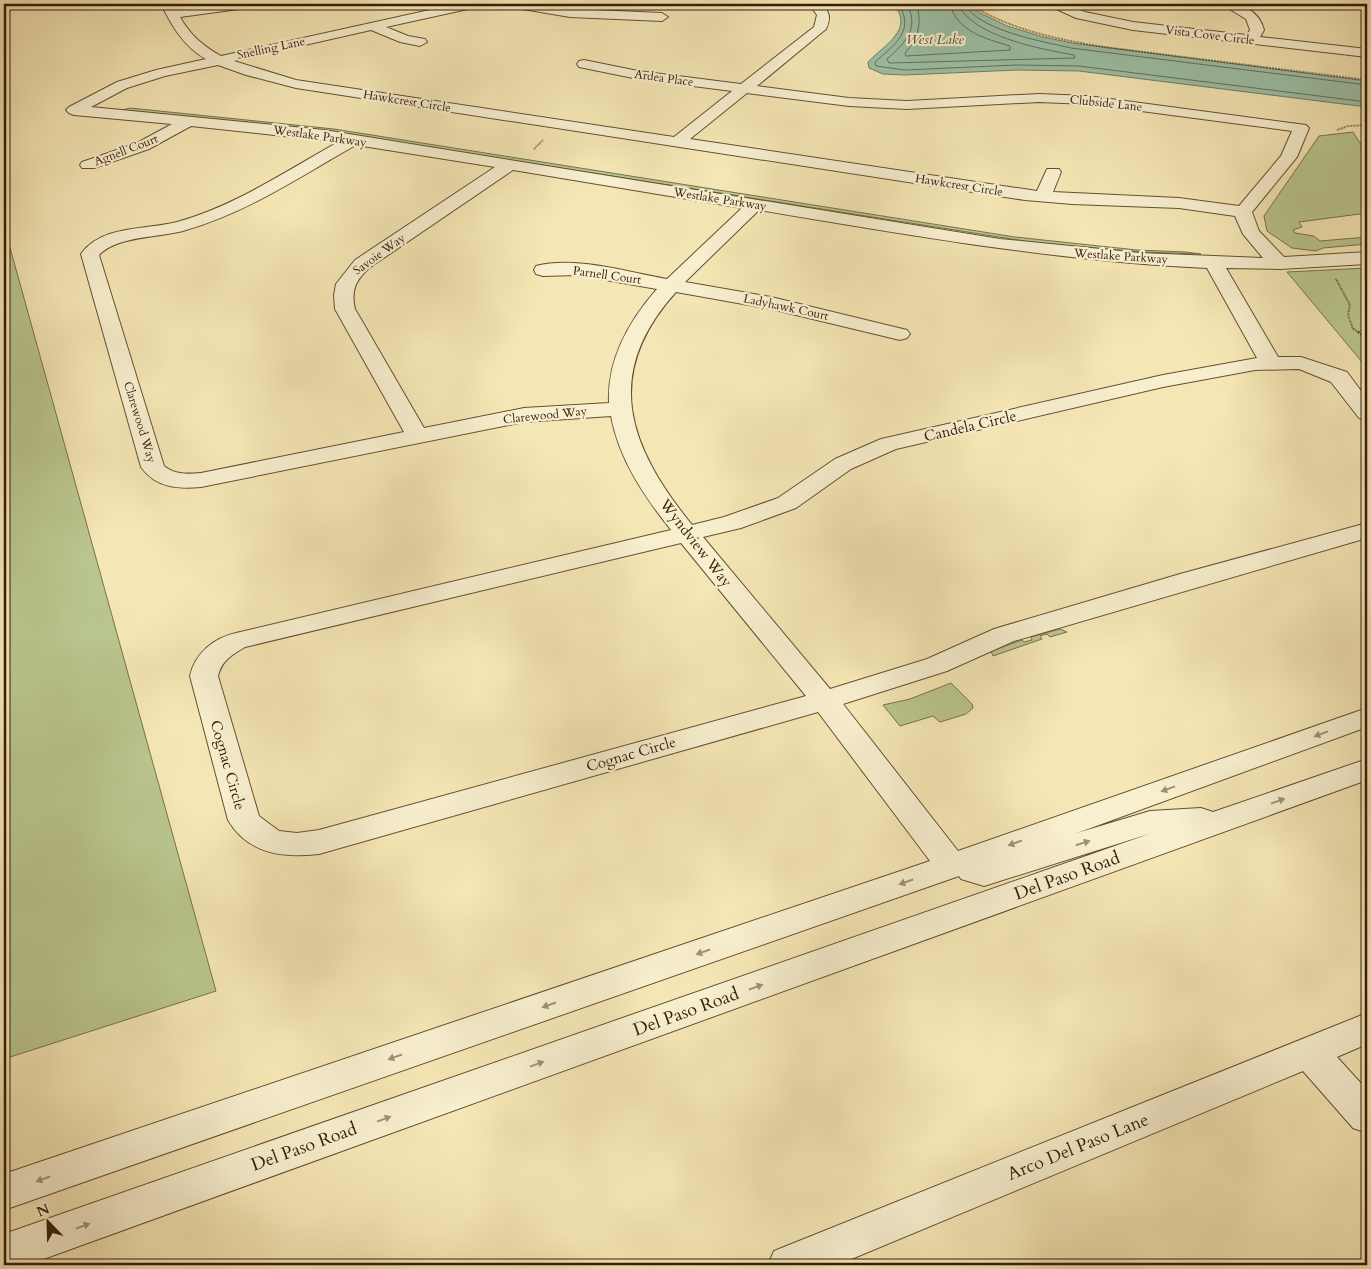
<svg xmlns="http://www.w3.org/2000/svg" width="1371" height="1269" font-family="Cardo,serif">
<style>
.green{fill:#bac68f;stroke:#76724c}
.water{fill:#9dc1a8;stroke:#737f68}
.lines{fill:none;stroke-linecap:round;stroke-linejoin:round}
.shore{stroke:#686f58;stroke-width:1}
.minor-casing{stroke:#645034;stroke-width:2}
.path-far1{stroke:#331d09;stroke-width:2;stroke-dasharray:0.5 1;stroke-linecap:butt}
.path{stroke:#331d09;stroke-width:2.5;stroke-dasharray:1 2;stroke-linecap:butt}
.minor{fill:#f8efcf;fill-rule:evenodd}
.oneway{fill:#9f9076}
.labels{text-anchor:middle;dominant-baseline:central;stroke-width:4.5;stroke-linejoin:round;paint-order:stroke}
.far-street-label{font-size:12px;fill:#331d09;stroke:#f8efcf}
.far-water-label{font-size:14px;font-style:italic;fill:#534e39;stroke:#f8efcf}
.street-label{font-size:15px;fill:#331d09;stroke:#f8efcf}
.near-street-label{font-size:18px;fill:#331d09;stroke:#f8efcf}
</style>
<rect width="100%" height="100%" fill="#f5e7b5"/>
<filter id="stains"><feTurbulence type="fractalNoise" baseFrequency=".004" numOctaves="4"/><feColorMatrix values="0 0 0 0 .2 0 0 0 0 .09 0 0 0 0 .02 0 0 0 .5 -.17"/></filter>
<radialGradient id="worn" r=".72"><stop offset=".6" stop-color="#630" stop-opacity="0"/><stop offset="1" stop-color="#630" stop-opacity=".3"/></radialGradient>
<path class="green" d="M 130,108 L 334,129 L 1015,237 L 1137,250 L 1186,252 L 1201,254 L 1141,252 L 1037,243 L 320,130 L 122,110 Z
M 1353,132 L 1367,154 L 1367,213 L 1299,222 L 1302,227 L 1293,230 L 1295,233 L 1314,236 L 1320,241 L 1367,237 L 1367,244 L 1323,248 L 1316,251 L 1292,248 L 1267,231 L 1264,216 L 1319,136 Z
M 4,226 L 216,991 L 4,1059 Z
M 1367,268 L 1367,368 L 1287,272 Z
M 1060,629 L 1067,632 L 1050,637 L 1047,634 L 1040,636 L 1042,639 L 993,656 L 991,651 L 1022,640 L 1024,642 L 1032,640 L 1031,637 Z
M 951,683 L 972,704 L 973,708 L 966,714 L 940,722 L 933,716 L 900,726 L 883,705 L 910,699 Z"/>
<path class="water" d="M 893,4 L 966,4 L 980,13 L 1007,26 L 1043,37 L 1072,43 L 1367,81 L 1367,107 L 1079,71 L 1017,70 L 905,75 L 883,74 L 869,68 L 868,62 C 884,45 916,29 893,4 Z"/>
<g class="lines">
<path class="shore" d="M 899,4 C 915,32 895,44 875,62 L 876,66 L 905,70 L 1016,65 L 1079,66 L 1367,102
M 907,4 C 920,29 905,43 887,59 L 889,63 L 1075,58 L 1074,55 C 1041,49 973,37 958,4
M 916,4 C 923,23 918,38 905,53 L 906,56 L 1010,50 L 1010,46 C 986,39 956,31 950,4
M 964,4 C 980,31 1041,41 1071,48 L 1367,85"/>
<g class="minor-casing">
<path id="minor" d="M 161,4 L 173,4 L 176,10 L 220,4 L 252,4 L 250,7 L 246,8 L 180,17 C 190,35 203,46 221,56 L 457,4 L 479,4 L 477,7 L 386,27 L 408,36 L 425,39 L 427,42 L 420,46 L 400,42 L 371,30 L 234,61 L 296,80 L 674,137 L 732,91 L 638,79 L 579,67 L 577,64 L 579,61 L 584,60 L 638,71 L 741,84 L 814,27 L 817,15 L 809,4 L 822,4 C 830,12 831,19 826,29 L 757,86 L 849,98 L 907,101 L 1039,94 L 1088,96 L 1306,125 L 1309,128 L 1297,157 L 1252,212 L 1259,231 L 1284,257 L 1367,252 L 1367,264 L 1280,269 L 1226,268 L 1278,357 L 1301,357 L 1347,372 L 1367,399 L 1367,420 L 1359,418 L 1331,382 L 1299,369 L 1255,370 L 1163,387 L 896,449 L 851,469 L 796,508 L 741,528 L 703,537 L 830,689 L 927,659 L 994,629 L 1180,574 L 1367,523 L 1367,538 L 1014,641 L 947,671 L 843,704 L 958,851 L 1367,708 L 1367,727 L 1077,833 L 1150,811 L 1201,808 L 1213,812 L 1367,759 L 1367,780 L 27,1265 L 4,1265 L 4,1234 L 1152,833 L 984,886 L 961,879 L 959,876 L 4,1210 L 4,1174 L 930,861 L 818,712 L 319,854 C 283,858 248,854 228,820 L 190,676 C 195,653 214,638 236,633 L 671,530 C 644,496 619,459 611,416 L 524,422 L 201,487 C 178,489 156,488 141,467 L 81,254 C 101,225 146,230 177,222 C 235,206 286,171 338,142 L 191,126 L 149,149 L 94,168 L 82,168 L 80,165 L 82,162 L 137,143 L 172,124 L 74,115 L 69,113 L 66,110 L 69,107 L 117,82 L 156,70 L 206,59 C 184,47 172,26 161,4 ZM 218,65 L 246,75 L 296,88 L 1025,200 L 1072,204 L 1179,208 L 1235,216 L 1243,234 L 1263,258 L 1140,253 L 1000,239 L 324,130 L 91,107 L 127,88 L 165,76 ZM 747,93 L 849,106 L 907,109 L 1039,102 L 1088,104 L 1292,131 L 1281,156 L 1239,206 L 1179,198 L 1053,192 L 1061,172 L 1059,169 L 1047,169 L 1037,191 L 690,139 ZM 356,145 L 495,167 L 355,260 L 336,284 L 334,295 L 335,309 L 404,432 L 201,473 C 187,474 175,475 164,466 L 99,255 C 118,235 161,238 186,230 C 248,212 301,176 356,145 ZM 513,170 L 742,208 L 667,279 C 627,272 575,256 536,266 L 534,270 L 536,274 L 543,276 L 577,275 L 657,289 C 629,321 607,359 609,403 L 524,408 L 424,428 L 355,309 C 351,291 355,281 369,268 ZM 759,210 C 908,235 1056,261 1207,268 L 1257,358 L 1163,375 L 881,439 L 835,459 L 778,498 L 724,517 L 692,525 C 629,447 601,375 676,292 L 771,309 L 900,340 L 907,338 L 910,334 L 907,330 L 771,297 L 685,282 ZM 681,543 L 806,696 L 319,830 L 297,833 L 279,831 L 259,816 L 218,676 C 222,660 232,655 245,647 Z
M 511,4 L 538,4 L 570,9 L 662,13 L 668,17 L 662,21 L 570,17 L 517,8 Z
M 1050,4 L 1066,4 L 1085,12 L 1133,22 L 1247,35 L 1250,30 L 1246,19 L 1221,4 C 1239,3 1259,9 1264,30 L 1260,37 L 1367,49 L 1367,57 L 1133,30 L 1076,18 L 1052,7 Z
M 1367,1013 L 1367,1044 L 1337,1057 L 1367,1090 L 1367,1133 L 1353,1128 L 1303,1071 L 837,1265 L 768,1265 L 774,1251 Z"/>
</g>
<path class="path-far1" d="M 969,4 C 1011,30 1056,39 1104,47 L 1367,80
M 1337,130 L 1348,126 L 1367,125
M 534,149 L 543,140
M 1336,279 L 1350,305 L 1348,315 L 1353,329 L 1360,333"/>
<path class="path" d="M 1358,332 L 1367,338"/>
<use href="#minor" class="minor"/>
</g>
<defs><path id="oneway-solid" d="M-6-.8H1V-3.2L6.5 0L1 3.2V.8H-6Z" transform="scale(1.25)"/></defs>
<g class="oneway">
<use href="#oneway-solid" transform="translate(1321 734) rotate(160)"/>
<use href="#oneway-solid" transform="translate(1168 789) rotate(160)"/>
<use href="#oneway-solid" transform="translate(1278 801) rotate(-20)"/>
<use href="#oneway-solid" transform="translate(1015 843) rotate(160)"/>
<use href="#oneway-solid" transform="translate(1083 843) rotate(-17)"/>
<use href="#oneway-solid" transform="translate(906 882) rotate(161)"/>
<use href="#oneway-solid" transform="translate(703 952) rotate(161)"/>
<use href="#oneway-solid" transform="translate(756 987) rotate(-20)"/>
<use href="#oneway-solid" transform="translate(549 1005) rotate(161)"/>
<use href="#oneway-solid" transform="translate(395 1057) rotate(161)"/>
<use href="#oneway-solid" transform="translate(537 1064) rotate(-20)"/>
<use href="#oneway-solid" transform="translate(384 1119) rotate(-20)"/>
<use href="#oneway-solid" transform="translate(43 1179) rotate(161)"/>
<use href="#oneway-solid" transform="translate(83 1226) rotate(-20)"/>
</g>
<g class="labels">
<g class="far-street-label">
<text transform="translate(1210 35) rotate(7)">Vista Cove Circle</text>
<text transform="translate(271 48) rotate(-12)">Snelling Lane</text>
<text transform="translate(664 78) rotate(8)">Ardea Place</text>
<text transform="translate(407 101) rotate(9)">Hawkcrest Circle</text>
<text transform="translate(1106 103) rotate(6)">Clubside Lane</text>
<text transform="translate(320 136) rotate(8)">Westlake Parkway</text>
<text transform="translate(126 150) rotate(-21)">Agnell Court</text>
<text transform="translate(959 185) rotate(9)">Hawkcrest Circle</text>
<text transform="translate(720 199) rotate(9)">Westlake Parkway</text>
<text transform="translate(379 254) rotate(-36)">Savoie Way</text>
<text transform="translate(1121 256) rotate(4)">Westlake Parkway</text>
<text transform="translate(607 275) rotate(8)">Parnell Court</text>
<text transform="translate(786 307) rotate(12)">Ladyhawk Court</text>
<text transform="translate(545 415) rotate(-6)">Clarewood Way</text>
<text transform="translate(140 422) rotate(73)">Clarewood Way</text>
</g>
<g class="far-water-label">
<text x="935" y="39">West Lake</text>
</g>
<g class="street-label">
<text transform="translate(970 426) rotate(-13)">Candela Circle</text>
<text transform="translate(696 543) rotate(52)">Wyndview Way</text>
<text transform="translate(631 754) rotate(-16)">Cognac Circle</text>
<text transform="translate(228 765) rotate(74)">Cognac Circle</text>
</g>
<g class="near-street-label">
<text transform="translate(1067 876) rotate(-20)">Del Paso Road</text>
<text transform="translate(686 1012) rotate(-20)">Del Paso Road</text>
<text transform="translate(304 1147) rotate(-20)">Del Paso Road</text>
<text transform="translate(1078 1147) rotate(-22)">Arco Del Paso Lane</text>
</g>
</g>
<rect width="1371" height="1269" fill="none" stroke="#f5e7b5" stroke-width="20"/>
<rect x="5" y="5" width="1361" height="1259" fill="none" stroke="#331d09" stroke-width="2.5"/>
<rect x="10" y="10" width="1351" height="1249" fill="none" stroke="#331d09"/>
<g transform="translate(48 1222) rotate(337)" stroke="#f8efcf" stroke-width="4" paint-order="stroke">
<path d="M0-4L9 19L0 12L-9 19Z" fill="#331d09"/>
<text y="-8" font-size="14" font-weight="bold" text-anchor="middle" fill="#331d09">N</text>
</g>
<rect width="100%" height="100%" filter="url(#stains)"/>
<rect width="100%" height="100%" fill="url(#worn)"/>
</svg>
